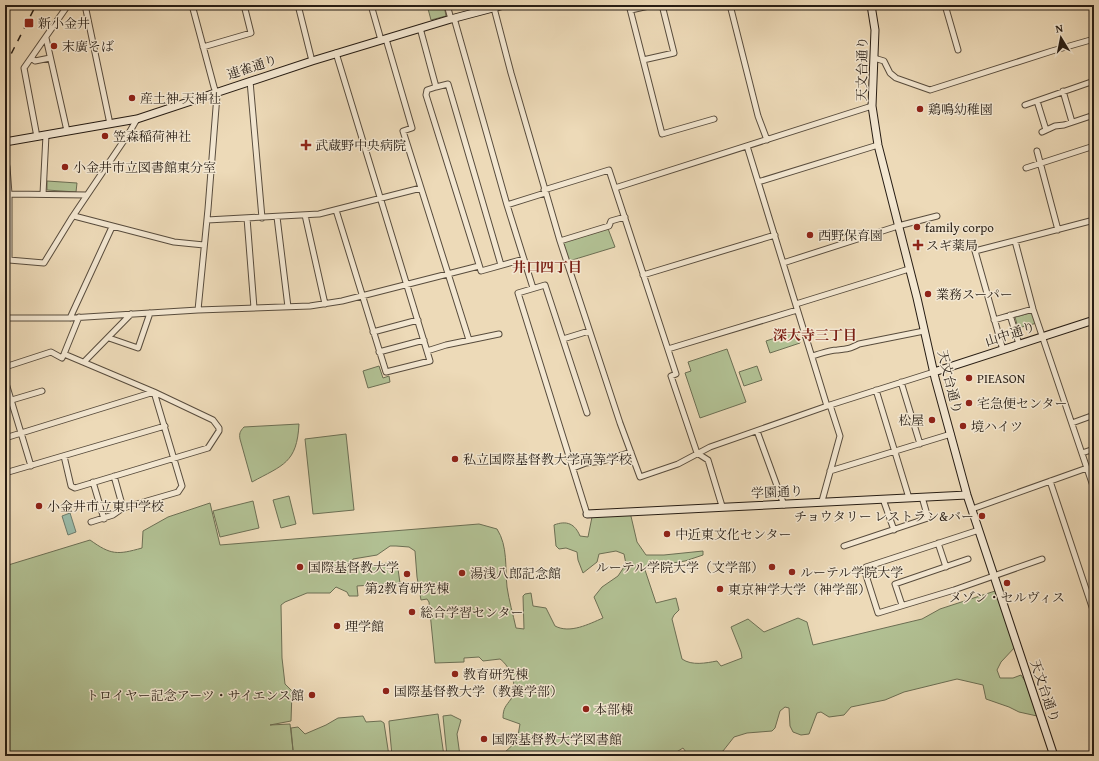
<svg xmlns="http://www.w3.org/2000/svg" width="1099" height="761" font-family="'Gentium Book Plus','Noto Serif JP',serif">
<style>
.green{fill:#b2c194;stroke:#6c6f54}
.water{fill:#9abba9;stroke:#6c7c6d}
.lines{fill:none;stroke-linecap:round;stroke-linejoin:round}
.street-casing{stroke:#584c3d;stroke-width:7}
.secondary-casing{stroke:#271d14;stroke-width:9}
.street{stroke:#f3e7d1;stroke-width:5}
.secondary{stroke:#f3e7d1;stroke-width:7}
.rail{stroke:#271d14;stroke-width:1.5;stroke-dasharray:7 7;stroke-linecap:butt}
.poi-dot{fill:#8f2418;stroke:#f3e7d1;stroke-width:1.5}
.labels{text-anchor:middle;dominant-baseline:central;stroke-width:3;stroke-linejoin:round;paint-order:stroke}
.poi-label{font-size:13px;fill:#271d14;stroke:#f3e7d1;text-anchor:start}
.street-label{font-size:13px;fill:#271d14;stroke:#f3e7d1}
.neighbourhood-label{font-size:14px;font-weight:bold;fill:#7a1f14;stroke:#f3e7d1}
</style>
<rect width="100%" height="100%" fill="#eddab8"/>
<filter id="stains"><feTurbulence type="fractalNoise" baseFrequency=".005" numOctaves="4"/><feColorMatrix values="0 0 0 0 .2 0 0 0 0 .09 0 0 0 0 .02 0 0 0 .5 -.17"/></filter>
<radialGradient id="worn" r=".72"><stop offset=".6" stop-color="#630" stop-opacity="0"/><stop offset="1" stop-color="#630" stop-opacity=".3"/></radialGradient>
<path class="green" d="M 427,5 L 444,5 L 446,16 L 431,20 Z
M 47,181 L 77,183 L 76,192 L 47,190 Z
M 607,226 L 615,247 L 569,261 L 563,242 Z
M 1034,312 L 1037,323 L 1018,328 L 1015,317 Z
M 796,331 L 800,343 L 770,353 L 766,341 Z
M 727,349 L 746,402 L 700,418 L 685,373 L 691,371 L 688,362 Z
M 379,366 L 383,378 L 389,376 L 390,382 L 368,388 L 363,371 Z
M 757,366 L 762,380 L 744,386 L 739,372 Z
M 299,424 C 297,463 283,465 252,482 L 240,439 C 239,434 240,431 244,427 Z
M 346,434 L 354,510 L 313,514 L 305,439 Z
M 289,496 L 296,524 L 281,528 L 273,500 Z
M 253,501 L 259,528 L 220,537 L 213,511 Z
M 210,503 L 220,545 L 479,524 L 497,529 C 508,546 505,568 507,587 C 509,601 513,614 516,628 L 524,629 L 523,596 L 525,594 L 531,593 L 533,606 L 546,608 L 555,626 C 570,634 589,624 603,618 L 594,597 L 602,587 L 618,576 L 626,564 L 624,554 L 616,551 L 599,554 L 597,562 L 583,573 L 578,560 L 577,552 L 566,548 L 559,549 L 556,546 L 554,525 C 567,520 575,524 580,536 L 588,537 L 592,517 L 630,512 L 637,542 L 646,555 L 664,555 L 703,551 L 703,555 L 685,561 L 648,567 L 645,570 L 656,603 L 676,598 L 679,610 L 674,615 L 672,619 L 682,659 C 692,666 706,663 717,661 L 721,666 L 742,658 L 741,652 L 731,627 L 748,619 L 764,632 L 798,618 L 807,622 L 813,645 L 922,619 L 940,609 L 995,591 L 1016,646 L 1001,662 L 997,670 L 1000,678 L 1013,678 L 1021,675 L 1025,681 L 1037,716 L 1019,712 L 1009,707 L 986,699 L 983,685 L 957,679 L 904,692 L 885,700 L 851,707 L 844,715 L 829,717 L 821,712 L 817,713 L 809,734 L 801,735 L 793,732 L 790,726 L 789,708 L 785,707 L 780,711 L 775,728 L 772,731 L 747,733 L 734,737 L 723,751 L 713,756 L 689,756 L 683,748 L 670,756 L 506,756 L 504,753 L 517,741 L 520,724 L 503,718 C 503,708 506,706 511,699 C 519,687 510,666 500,659 L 483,661 L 479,657 L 464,658 L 464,662 L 435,663 L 429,602 L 427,599 L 421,600 L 417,577 L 415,551 L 409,547 L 396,546 L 390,546 L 377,555 L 353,559 L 352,562 L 354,565 L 362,566 L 397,562 L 400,583 L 357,586 L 358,596 L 349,596 L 347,592 L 336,587 L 330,593 L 307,593 L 285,602 L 281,605 L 282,658 L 285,684 L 292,691 L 291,721 L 270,725 L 290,724 L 293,750 L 291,728 L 298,727 L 305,734 L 326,725 L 338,718 L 363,716 L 366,722 L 381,721 L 384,723 L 389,756 L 5,756 L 5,566 L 90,540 C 111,555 117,555 142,548 L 143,531 L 168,517 Z
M 438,714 L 444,756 L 392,756 L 389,723 L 389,721 Z
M 451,715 L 461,720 L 457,734 L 460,756 L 447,756 L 443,716 Z"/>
<path class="water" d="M 70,513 L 76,532 L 68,535 L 62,516 Z"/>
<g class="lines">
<g class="street-casing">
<path id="street" d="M 85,5 L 110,124
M 192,5 L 214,87 L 217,95 L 208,209 L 198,310
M 298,5 L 312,61
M 371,5 L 381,40
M 447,5 L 451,19
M 629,5 L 662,134 L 714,119
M 730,5 L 758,116 L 767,140
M 945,5 L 958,50
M 492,6 L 494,8 L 511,73 L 560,241 L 620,423 L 640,477 L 678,464 L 710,447 L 830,405 L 934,372
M 631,10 L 653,5
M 454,18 L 507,205 L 533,288
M 420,28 L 436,87 L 427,90 L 426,95 L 481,271 L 524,259
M 46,38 L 67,131
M 386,39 L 412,128 L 403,131 L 469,340
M 203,47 L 251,33 L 244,5
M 31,58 L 35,61 L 50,58
M 874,58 L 884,61 L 890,73 L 896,78 L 930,90 L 1052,51 L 1094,39
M 643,60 L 674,53 L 662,5
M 250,81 L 262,218
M 436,87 L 448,84 L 501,265
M 1063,91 L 1072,122
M 1037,101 L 1046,130
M 1025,105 L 1094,81
M 1042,132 L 1055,126 L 1064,125 L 1094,115
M 37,137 L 24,68 L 68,5
M 747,146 L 827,406
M 1037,151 L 1058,230
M 5,158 L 7,167 L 9,194 L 9,260 L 44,263 L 71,219 L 129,133 L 137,119
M 1026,168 L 1094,146
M 758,182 L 878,145
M 615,188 L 872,106
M 544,190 L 609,170 L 676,374 L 671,376 L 697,453 L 708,460 L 722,506
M 9,194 L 87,195
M 43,194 L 46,135
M 507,205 L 545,193
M 336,210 L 386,372 L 430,361 L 336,53
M 305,215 L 325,304
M 74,216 L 174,242 L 204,245
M 277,217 L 288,307
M 247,218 L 254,308
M 207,220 L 319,214 L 421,188
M 560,241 L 609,226 L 611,221 L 625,217
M 1015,241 L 1033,309 L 1094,489
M 783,263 L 898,226 L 937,216
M 643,275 L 775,235
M 796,304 L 909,269
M 1010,315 L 1019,344
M 70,318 L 112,227
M 994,320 L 1033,309
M 5,323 L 8,318 L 70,318 L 198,310 L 310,306 L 342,301 L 479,266
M 373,332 L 418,320
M 109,338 L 138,348 L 150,313
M 563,339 L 589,331
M 668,349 L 797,310
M 1003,350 L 975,251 L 1094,220
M 427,351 L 446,345 L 499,334
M 379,352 L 424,340
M 812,356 C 820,354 829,350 837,350 C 848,349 849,349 859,344 L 924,331
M 84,362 L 131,314
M 5,367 L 51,352 L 62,358 L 64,354 L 79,317
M 5,380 L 31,466
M 901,382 L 920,444
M 876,390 L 909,498
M 5,402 L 42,391
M 1072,423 L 1094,415
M 757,431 L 784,505
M 5,438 L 154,392 L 182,486 L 178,492 L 123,508 L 114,476
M 1082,453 L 1094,449
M 64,456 L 71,486 L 75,488 L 208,448 L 219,431 L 219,428 L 213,420 L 154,392 L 64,354
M 573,468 L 586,463 L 603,461 L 631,452
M 830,471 L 951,434
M 5,473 L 165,426
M 1050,481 L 1094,613
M 93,482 L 104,519
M 883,499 L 894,530
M 822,501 L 840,436 L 830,405
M 972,509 L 1087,468
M 587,514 L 518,293 L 545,285 L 587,413
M 91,522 L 113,515 L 123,508
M 979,530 L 866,567 L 864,569 L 878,613 L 954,590 L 1042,559
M 938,543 L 946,567
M 844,546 L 928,518 L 922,497
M 902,605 L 895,584 L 968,559"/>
</g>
<g class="secondary-casing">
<path id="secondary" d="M 871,5 L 875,30 L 872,106 L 878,145 L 917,298 L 935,378 L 967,495 L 1054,756
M 5,142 L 137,119 L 312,61 L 451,19 L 504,5
M 934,372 L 1094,320
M 587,514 L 967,495"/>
</g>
<use href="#street" class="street"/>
<use href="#secondary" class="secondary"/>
<path class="rail" d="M 5,66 L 36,5"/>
</g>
<g class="poi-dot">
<rect x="24" y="18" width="10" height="10" rx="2"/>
<circle cx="54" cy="46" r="4"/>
<circle cx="132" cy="98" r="4"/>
<circle cx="920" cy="109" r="4"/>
<circle cx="105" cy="136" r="4"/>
<path d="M304 139h4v4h4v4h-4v4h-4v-4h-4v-4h4z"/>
<circle cx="65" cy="167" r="4"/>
<circle cx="917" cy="227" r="4"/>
<circle cx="810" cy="235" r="4"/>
<path d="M916 239h4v4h4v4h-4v4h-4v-4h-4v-4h4z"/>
<circle cx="928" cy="294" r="4"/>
<circle cx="969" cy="378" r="4"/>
<circle cx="969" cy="403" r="4"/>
<circle cx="932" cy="420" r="4"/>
<circle cx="963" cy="426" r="4"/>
<circle cx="455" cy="459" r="4"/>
<circle cx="39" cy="506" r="4"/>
<circle cx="982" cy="516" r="4"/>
<circle cx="667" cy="534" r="4"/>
<circle cx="300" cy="567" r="4"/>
<circle cx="772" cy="567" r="4"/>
<circle cx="792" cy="572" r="4"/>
<circle cx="462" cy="573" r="4"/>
<circle cx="407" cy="574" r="4"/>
<circle cx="1007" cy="583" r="4"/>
<circle cx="720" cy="589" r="4"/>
<circle cx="412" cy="612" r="4"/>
<circle cx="337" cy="626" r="4"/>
<circle cx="455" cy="674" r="4"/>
<circle cx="386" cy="691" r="4"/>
<circle cx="312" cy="695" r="4"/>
<circle cx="586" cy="709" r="4"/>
<circle cx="484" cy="739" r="4"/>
</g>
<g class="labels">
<g class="poi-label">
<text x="38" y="23">新小金井</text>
<text x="62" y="46">末廣そば</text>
<text x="140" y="98">産土神 天神社</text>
<text x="928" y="109">鶏鳴幼稚園</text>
<text x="113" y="136">笠森稲荷神社</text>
<text x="315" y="145">武蔵野中央病院</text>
<text x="73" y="167">小金井市立図書館東分室</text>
<text x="925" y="227">family corpo</text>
<text x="818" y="235">西野保育園</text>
<text x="926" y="245">スギ薬局</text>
<text x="936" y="294">業務スーパー</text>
<text x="977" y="378">PIEASON</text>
<text x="977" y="403">宅急便センター</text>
<text x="924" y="420" text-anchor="end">松屋</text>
<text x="971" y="426">境ハイツ</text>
<text x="463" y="459">私立国際基督教大学高等学校</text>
<text x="47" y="506">小金井市立東中学校</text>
<text x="974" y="516" text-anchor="end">チョウタリー レストラン&amp;バー</text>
<text x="675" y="534">中近東文化センター</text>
<text x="308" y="567">国際基督教大学</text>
<text x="764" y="567" text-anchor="end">ルーテル学院大学（文学部）</text>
<text x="800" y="572">ルーテル学院大学</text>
<text x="470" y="573">湯浅八郎記念館</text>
<text x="407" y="588" text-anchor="middle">第2教育研究棟</text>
<text x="728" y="589">東京神学大学（神学部）</text>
<text x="1007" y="597" text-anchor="middle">メゾン・セルヴィス</text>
<text x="420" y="612">総合学習センター</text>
<text x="345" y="626">理学館</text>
<text x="463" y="674">教育研究棟</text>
<text x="394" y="691">国際基督教大学（教養学部）</text>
<text x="304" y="695" text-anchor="end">トロイヤー記念アーツ・サイエンス館</text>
<text x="594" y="709">本部棟</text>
<text x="492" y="739">国際基督教大学図書館</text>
</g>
<g class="street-label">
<text transform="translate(252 67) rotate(-18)">連雀通り</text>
<text transform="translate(862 69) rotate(-89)">天文台通り</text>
<text transform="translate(1010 334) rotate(-18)">山中通り</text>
<text transform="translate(950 382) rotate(76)">天文台通り</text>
<text transform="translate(777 492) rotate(-3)">学園通り</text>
<text transform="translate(1045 691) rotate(71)">天文台通り</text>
</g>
<g class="neighbourhood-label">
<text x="547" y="267">井口四丁目</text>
<text x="815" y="335">深大寺三丁目</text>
</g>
</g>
<rect width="1099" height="761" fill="none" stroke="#eddab8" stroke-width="20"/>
<rect x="6" y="6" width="1087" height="749" fill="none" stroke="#271d14" stroke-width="2"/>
<rect x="10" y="10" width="1079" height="741" fill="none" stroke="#271d14"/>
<g transform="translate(1061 38) rotate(350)" stroke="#f3e7d1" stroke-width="3" paint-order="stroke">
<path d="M0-3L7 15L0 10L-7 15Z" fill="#271d14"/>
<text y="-6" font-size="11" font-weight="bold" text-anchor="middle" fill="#271d14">N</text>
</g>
<rect width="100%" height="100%" filter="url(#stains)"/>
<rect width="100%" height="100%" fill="url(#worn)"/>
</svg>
